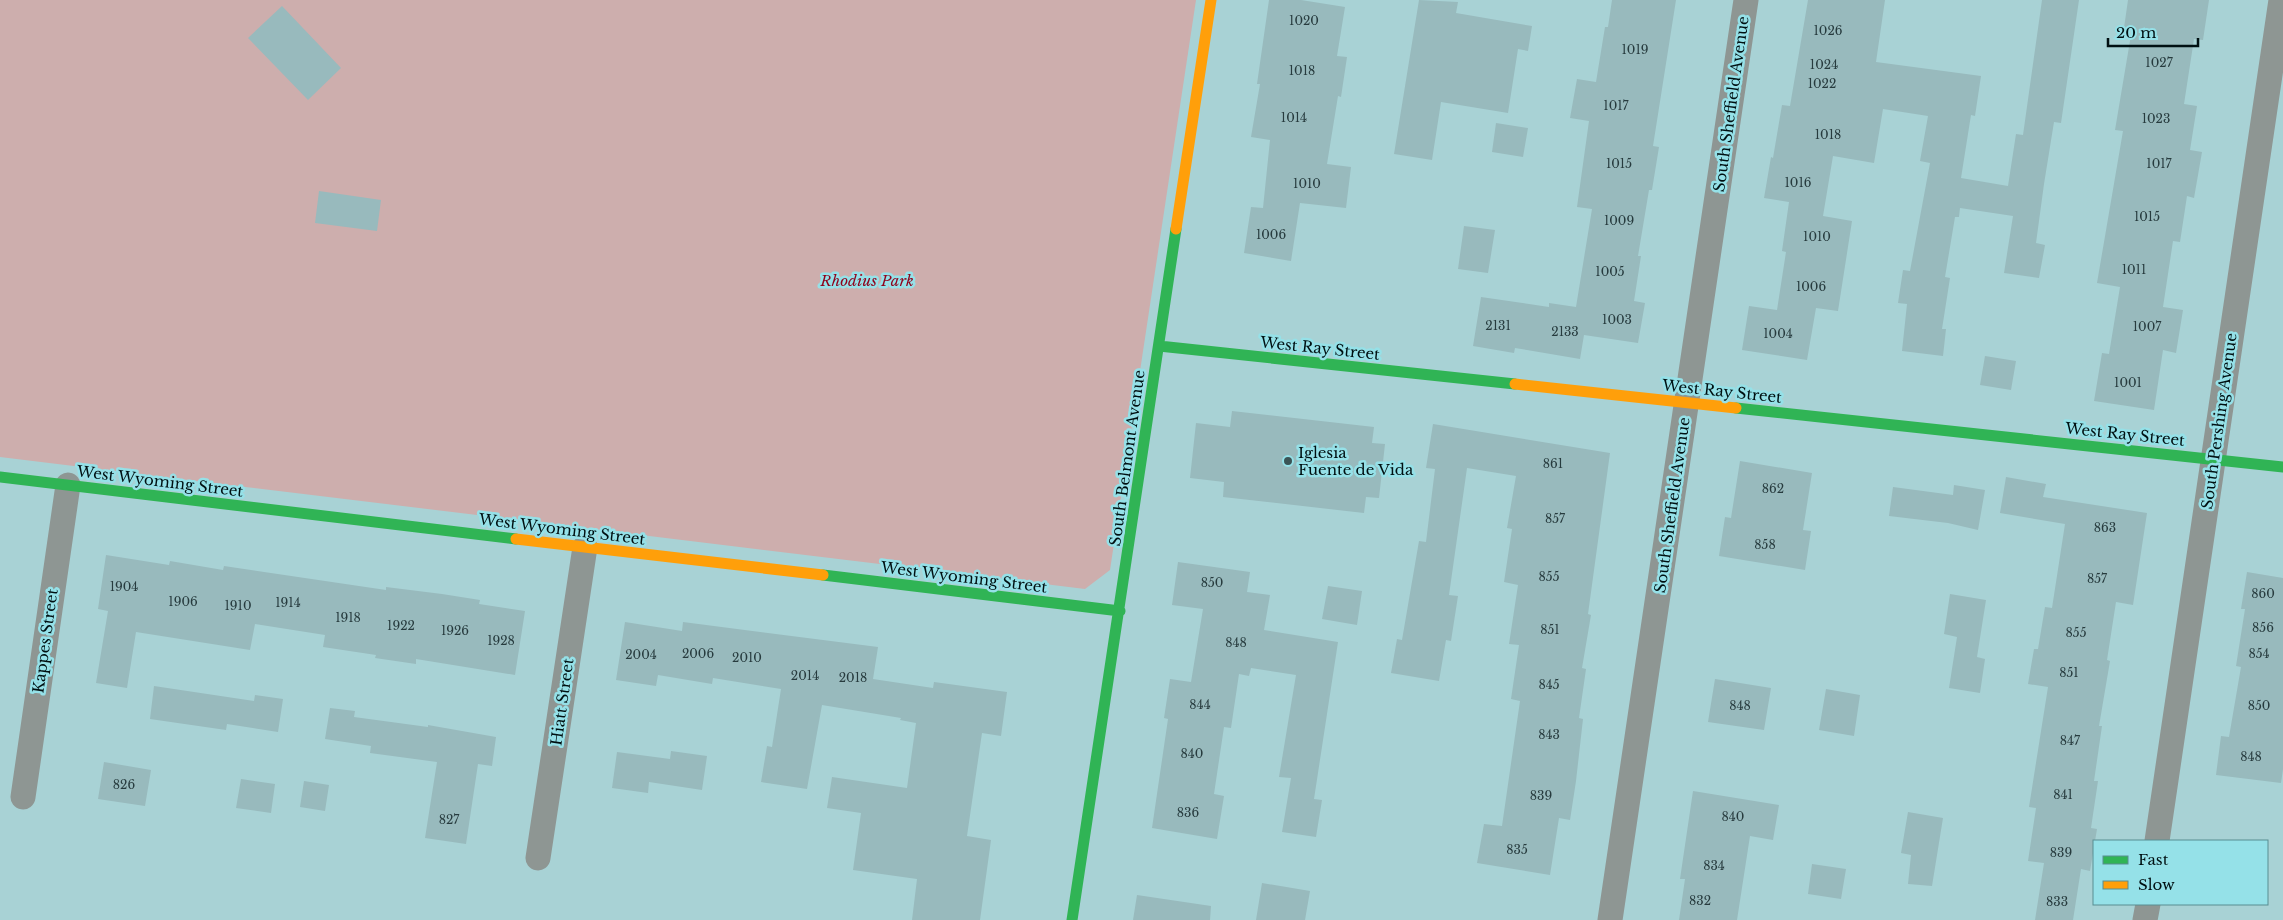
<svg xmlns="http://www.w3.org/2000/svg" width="2283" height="920" font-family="'Libre Baskerville',serif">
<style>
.green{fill:#cdaead}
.building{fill:#98babd}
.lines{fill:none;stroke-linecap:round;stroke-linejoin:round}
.street{stroke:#8e9693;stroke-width:25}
.fast{stroke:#30b455;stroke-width:11}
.slow{stroke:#ff9f0a;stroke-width:11}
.poi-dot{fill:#3b5456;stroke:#95e1e8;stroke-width:2}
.labels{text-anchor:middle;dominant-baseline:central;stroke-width:5;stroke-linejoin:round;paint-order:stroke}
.number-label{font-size:12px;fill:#273b3e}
.street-label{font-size:15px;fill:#001012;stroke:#95e1e8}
.park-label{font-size:15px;font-style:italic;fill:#90031c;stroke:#95e1e8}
.poi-label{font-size:15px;fill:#001012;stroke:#95e1e8;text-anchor:start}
</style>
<rect width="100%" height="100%" fill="#a8d2d5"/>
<path class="green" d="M 0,0 L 1196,0 L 1110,570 L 1085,589 L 0,457 Z"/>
<path class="building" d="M 1269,0 L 1301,0 L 1345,7 L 1337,56 L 1347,57 L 1341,97 L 1338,96 L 1327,164 L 1351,167 L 1346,208 L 1300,203 L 1291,261 L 1244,253 L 1251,207 L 1263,208 L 1270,140 L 1251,137 L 1260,84 L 1257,84 Z
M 1419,0 L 1458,2 L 1456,13 L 1532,26 L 1528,51 L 1518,49 L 1508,113 L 1441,102 L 1432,160 L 1394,154 Z
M 1612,0 L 1676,0 L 1653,146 L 1659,147 L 1652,190 L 1649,190 L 1638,256 L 1641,256 L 1634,301 L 1645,303 L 1638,343 L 1584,335 L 1580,359 L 1515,348 L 1514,353 L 1473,346 L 1481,297 L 1549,307 L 1549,303 L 1576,307 L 1592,209 L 1577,207 L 1589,121 L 1570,118 L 1577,79 L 1596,82 L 1605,27 L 1608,27 Z
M 1808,0 L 1885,0 L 1876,62 L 1981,76 L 1975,116 L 1971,115 L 1961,178 L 2008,186 L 2016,134 L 2023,135 L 2042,0 L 2079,0 L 2061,123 L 2054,122 L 2044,184 L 2036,243 L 2045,245 L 2039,278 L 2004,273 L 2013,216 L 1960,208 L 1959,217 L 1955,217 L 1945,277 L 1950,278 L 1942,329 L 1946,329 L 1943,356 L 1902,351 L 1907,304 L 1898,303 L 1903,270 L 1910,271 L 1930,163 L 1920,161 L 1928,116 L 1883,109 L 1874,163 L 1833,156 L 1823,216 L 1852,221 L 1838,311 L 1816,308 L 1807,360 L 1742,350 L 1749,306 L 1777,310 L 1786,252 L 1782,251 L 1789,202 L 1764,198 L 1771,157 L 1773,158 L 1782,105 L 1790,106 Z
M 2128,0 L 2209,0 L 2203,40 L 2194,39 L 2184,104 L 2197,106 L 2190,150 L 2202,152 L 2194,198 L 2187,196 L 2180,242 L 2173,241 L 2163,307 L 2183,310 L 2176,353 L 2163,350 L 2154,410 L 2094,401 L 2102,353 L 2109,354 L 2120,287 L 2097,283 L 2123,131 L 2115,130 L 2132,29 L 2124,28 Z
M 282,6 L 341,68 L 308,100 L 248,38 Z
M 1496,123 L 1528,128 L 1523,157 L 1492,152 Z
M 319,191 L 381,200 L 377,231 L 315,223 Z
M 1464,226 L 1495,230 L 1488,273 L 1458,269 Z
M 1985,356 L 2016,361 L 2011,390 L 1980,385 Z
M 1232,411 L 1374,427 L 1372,443 L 1385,444 L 1379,498 L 1366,497 L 1364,513 L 1223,497 L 1224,482 L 1190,478 L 1196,423 L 1230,427 Z
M 1433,424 L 1610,453 L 1588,614 L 1591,615 L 1582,668 L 1586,669 L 1579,718 L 1583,719 L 1576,781 L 1570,820 L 1559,818 L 1550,875 L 1477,863 L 1484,824 L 1502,826 L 1520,701 L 1511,699 L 1519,645 L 1509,644 L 1518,585 L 1504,582 L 1512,529 L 1507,528 L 1516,476 L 1467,468 L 1449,595 L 1458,596 L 1451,641 L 1446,640 L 1439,681 L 1391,673 L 1397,639 L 1402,640 L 1419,541 L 1426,542 L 1435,469 L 1426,468 Z
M 1740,461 L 1812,473 L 1803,530 L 1811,531 L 1805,570 L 1719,556 L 1725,517 L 1731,518 Z
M 2006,477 L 2046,484 L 2043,497 L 2147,513 L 2133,605 L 2116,602 L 2107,660 L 2110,661 L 2099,726 L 2102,726 L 2094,781 L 2098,781 L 2091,828 L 2097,829 L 2090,871 L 2081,869 L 2073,920 L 2035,920 L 2044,863 L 2028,861 L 2036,808 L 2029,807 L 2048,687 L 2028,684 L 2034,649 L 2038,649 L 2045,607 L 2052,608 L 2065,524 L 2000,513 Z
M 1954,485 L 1985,490 L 1978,530 L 1948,523 L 1889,516 L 1893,487 L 1953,495 Z
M 106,555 L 169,565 L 170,561 L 223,570 L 224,566 L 386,590 L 386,587 L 442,594 L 480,600 L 479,604 L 525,611 L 515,675 L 416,659 L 416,664 L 375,658 L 376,655 L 323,647 L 325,635 L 255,624 L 250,650 L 136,632 L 127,688 L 96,683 L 108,611 L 98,609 Z
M 1178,562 L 1250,572 L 1247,592 L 1270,595 L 1264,630 L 1338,642 L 1314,799 L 1322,800 L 1316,837 L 1282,832 L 1291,778 L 1279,777 L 1296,675 L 1251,668 L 1249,676 L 1239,674 L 1231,728 L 1224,727 L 1214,794 L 1224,796 L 1217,839 L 1152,828 L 1168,719 L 1164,718 L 1170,679 L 1191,682 L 1203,609 L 1172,605 Z
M 2247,572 L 2283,578 L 2283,769 L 2281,783 L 2216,775 L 2221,736 L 2229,737 L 2241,667 L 2236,666 L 2245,609 L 2241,609 Z
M 1328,586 L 1362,591 L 1357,625 L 1322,619 Z
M 1950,594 L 1986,600 L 1977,657 L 1985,659 L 1980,693 L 1949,688 L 1957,637 L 1944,634 Z
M 625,622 L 682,631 L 683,622 L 878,647 L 873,679 L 933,688 L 934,682 L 1007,692 L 1001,736 L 982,733 L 967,836 L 991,840 L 980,920 L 912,920 L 917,879 L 853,870 L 861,813 L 827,808 L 832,777 L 907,788 L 916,723 L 900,720 L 901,718 L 822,705 L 807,789 L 761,782 L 767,746 L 772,747 L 781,689 L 713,678 L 712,684 L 658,675 L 656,686 L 616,680 Z
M 1715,679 L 1771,688 L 1764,730 L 1708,722 Z
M 154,686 L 254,701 L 255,695 L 283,699 L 278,732 L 227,724 L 226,730 L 150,719 Z
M 1826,689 L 1860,695 L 1854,736 L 1819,730 Z
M 330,708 L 355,711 L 354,717 L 428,727 L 428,725 L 496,737 L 492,766 L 478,764 L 466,844 L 425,838 L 437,762 L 370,753 L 371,746 L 325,739 Z
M 671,751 L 707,756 L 702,790 L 649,782 L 648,793 L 612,788 L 617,752 L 670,759 Z
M 104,762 L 151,770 L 145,806 L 98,799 Z
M 241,779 L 275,784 L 271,813 L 236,808 Z
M 304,781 L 329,785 L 325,811 L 300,807 Z
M 1693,791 L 1779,805 L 1773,840 L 1750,836 L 1737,920 L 1679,920 L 1685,879 L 1680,879 Z
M 1908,812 L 1943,818 L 1932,886 L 1908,884 L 1911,855 L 1901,853 Z
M 1812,864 L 1846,869 L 1841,899 L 1808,894 Z
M 1262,883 L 1310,891 L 1305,920 L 1256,920 Z
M 1137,895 L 1211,906 L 1210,920 L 1133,920 Z"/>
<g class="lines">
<path class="street" d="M 23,797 L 68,485
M 2157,841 L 2281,0
M 538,858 L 585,547
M 1610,920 L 1746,0
M 2145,920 L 2148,904"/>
<path class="fast" d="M 1159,346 L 1515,384
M 1736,408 L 2283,467
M 0,477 L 516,539
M 823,575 L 1120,611
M 1072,920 L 1176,229"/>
<path class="slow" d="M 1176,229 L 1211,0
M 1515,384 L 1736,408
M 516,539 L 823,575"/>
</g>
<circle class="poi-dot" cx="1288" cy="461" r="5"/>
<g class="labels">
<g class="number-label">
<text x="1304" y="20">1020</text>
<text x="1828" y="30">1026</text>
<text x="1635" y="49">1019</text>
<text x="2159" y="62">1027</text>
<text x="1824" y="64">1024</text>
<text x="1302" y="70">1018</text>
<text x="1822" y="83">1022</text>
<text x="1616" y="105">1017</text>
<text x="1294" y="117">1014</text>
<text x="2156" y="118">1023</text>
<text x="1828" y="134">1018</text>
<text x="1619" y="163">1015</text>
<text x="2159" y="163">1017</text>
<text x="1798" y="182">1016</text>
<text x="1307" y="183">1010</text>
<text x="2147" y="216">1015</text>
<text x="1619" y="220">1009</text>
<text x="1271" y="234">1006</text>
<text x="1817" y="236">1010</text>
<text x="2134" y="269">1011</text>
<text x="1610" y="271">1005</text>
<text x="1811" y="286">1006</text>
<text x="1617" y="319">1003</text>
<text x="1498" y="325">2131</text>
<text x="2147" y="326">1007</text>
<text x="1565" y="331">2133</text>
<text x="1778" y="333">1004</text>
<text x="2128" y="382">1001</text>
<text x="1553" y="463">861</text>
<text x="1773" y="488">862</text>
<text x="1555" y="518">857</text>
<text x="2105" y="527">863</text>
<text x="1765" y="544">858</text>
<text x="1549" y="576">855</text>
<text x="2097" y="578">857</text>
<text x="1212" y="582">850</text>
<text x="124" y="586">1904</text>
<text x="2263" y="593">860</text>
<text x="183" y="601">1906</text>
<text x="288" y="602">1914</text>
<text x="238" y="605">1910</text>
<text x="348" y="617">1918</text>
<text x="401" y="625">1922</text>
<text x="2263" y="627">856</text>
<text x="1550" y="629">851</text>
<text x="455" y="630">1926</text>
<text x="2076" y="632">855</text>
<text x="501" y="640">1928</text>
<text x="1236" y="642">848</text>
<text x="698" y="653">2006</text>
<text x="2259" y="653">854</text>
<text x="641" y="654">2004</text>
<text x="747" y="657">2010</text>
<text x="2069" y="672">851</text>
<text x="805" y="675">2014</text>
<text x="853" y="677">2018</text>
<text x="1549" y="684">845</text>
<text x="1200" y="704">844</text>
<text x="1740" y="705">848</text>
<text x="2259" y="705">850</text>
<text x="1549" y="734">843</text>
<text x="2070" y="740">847</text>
<text x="1192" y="753">840</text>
<text x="2251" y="756">848</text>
<text x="124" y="784">826</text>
<text x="2063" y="794">841</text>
<text x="1541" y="795">839</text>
<text x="1188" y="812">836</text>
<text x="1733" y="816">840</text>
<text x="449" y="819">827</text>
<text x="1517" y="849">835</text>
<text x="2061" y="852">839</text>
<text x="1714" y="865">834</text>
<text x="1700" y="900">832</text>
<text x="2057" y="901">833</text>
</g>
<g class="street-label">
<text transform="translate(1731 104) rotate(-82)">South Sheffield Avenue</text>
<text transform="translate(1320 348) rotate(6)">West Ray Street</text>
<text transform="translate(1722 391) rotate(6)">West Ray Street</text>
<text transform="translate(2219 421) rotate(-82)">South Pershing Avenue</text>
<text transform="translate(2125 434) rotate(6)">West Ray Street</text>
<text transform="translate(1127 458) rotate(-82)">South Belmont Avenue</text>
<text transform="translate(160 481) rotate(7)">West Wyoming Street</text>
<text transform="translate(1672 505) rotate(-82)">South Sheffield Avenue</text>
<text transform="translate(562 529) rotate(7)">West Wyoming Street</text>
<text transform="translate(964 577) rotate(7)">West Wyoming Street</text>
<text transform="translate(45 641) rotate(-82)">Kappes Street</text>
<text transform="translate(562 702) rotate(-82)">Hiatt Street</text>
</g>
<g class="park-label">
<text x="867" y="280">Rhodius Park</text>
</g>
<g class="poi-label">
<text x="1298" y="452">Iglesia<tspan x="1298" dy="17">Fuente de Vida</tspan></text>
</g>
</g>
<rect x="2093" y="840" width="175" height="65" fill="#95e1e8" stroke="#598d92"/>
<rect x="2103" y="856" width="25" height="8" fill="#30b455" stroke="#598d92"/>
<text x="2138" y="865" font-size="15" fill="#001012">Fast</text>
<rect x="2103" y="881" width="25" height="8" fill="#ff9f0a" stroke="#598d92"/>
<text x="2138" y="890" font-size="15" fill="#001012">Slow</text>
<path d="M2108 38v8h90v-8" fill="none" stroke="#001012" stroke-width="2.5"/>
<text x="2116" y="38" font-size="15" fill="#001012" stroke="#95e1e8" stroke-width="4" paint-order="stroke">20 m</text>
</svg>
